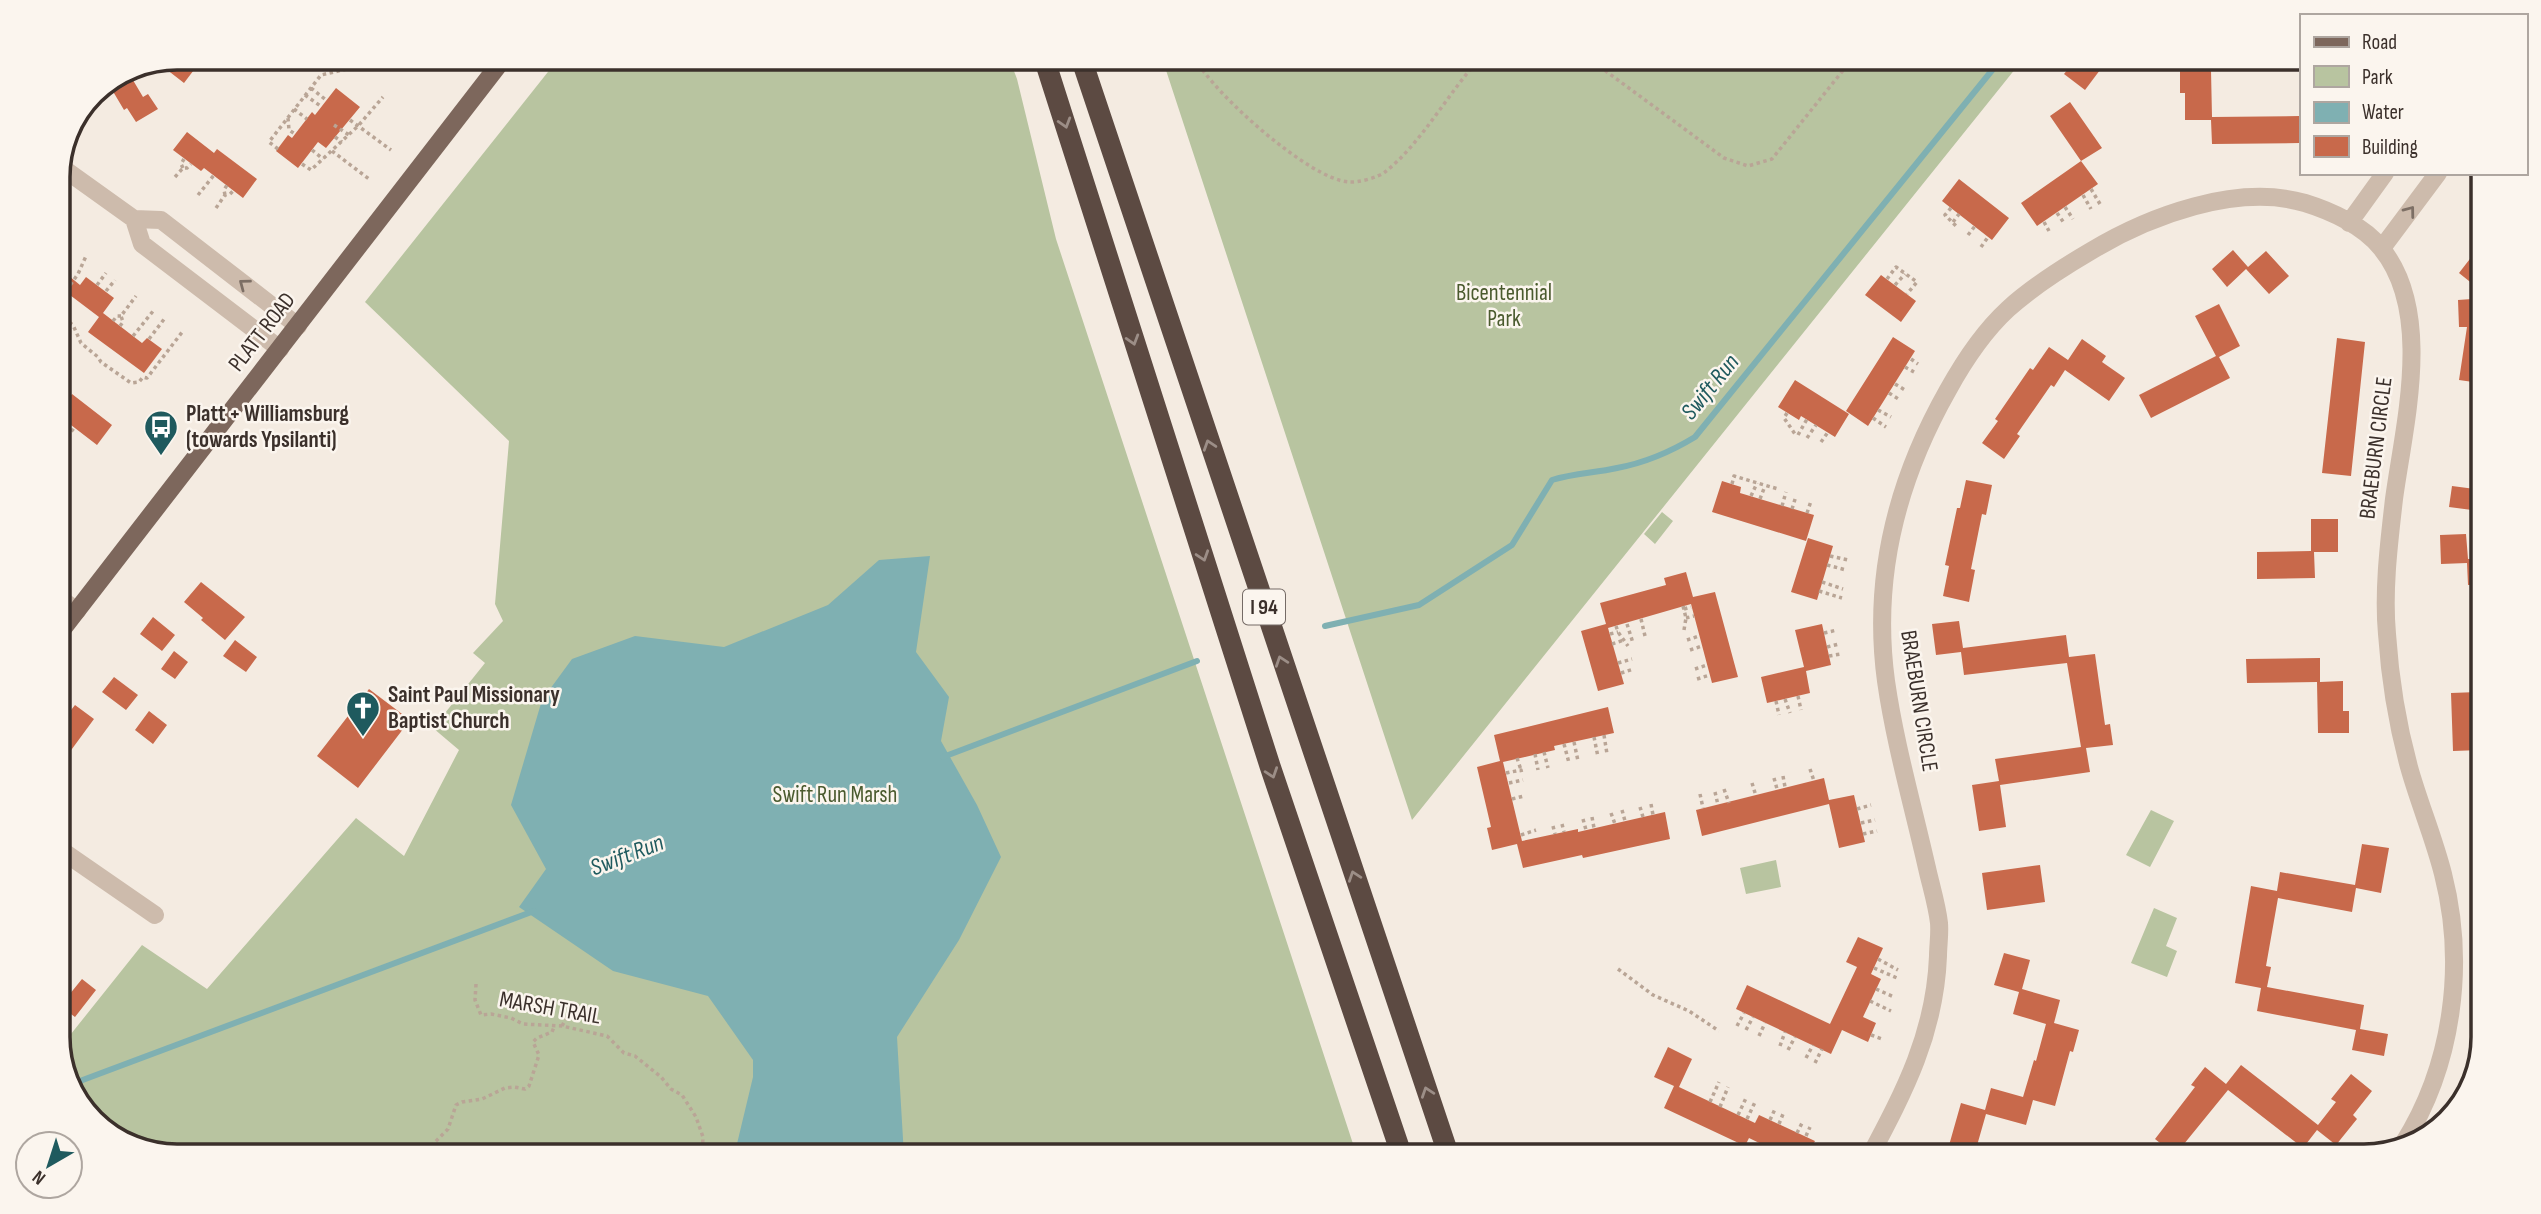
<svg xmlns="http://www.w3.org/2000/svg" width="2541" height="1214" font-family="'Sofia Sans Condensed',sans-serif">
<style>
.green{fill:#b8c4a0}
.water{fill:#7fb0b2}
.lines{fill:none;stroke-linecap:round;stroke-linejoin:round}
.stream{stroke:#7fb0b2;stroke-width:6}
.building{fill:#c8694b}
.path{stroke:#b9a596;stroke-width:3.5;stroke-dasharray:3.5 3.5;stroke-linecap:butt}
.minor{stroke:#cdbbac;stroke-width:18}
.major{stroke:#7d675c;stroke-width:18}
.highway{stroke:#5c4a42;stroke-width:21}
.oneway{stroke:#9c8e87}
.oneway2{stroke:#7d6f65}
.labels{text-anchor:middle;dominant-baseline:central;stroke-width:5;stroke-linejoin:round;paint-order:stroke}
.shield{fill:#fbf5ee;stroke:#756b66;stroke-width:2}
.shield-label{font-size:21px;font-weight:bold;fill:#3b302b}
.park-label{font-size:23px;fill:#4a5a2e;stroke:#fbf5ee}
.street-label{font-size:23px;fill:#3b302b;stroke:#fbf5ee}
.poi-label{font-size:23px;font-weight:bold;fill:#3b302b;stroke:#fbf5ee;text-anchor:start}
.water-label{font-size:24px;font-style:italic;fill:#1f5a5e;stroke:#fbf5ee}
.rim{fill:none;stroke:#3b302b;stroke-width:3.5}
</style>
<rect width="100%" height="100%" fill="#f4ebe1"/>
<path class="green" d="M 559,58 L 1009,58 L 1017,79 L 1056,239 L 1357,1156 L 177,1156 L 131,1147 L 78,1103 L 59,1049 L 142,945 L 207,989 L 356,818 L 404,856 L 459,750 L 433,728 L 485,663 L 473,653 L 503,621 L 495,604 L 509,441 L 365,302 Z
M 1162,58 L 2024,58 L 1412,820 Z
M 1662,512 L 1673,521 L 1655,544 L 1644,534 Z
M 2151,810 L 2174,821 L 2150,867 L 2126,855 Z
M 1776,860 L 1781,887 L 1746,894 L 1740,868 Z
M 2154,908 L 2177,918 L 2166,946 L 2177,951 L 2167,977 L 2131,963 Z"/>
<path class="water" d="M 930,556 L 916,652 L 949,697 L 941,741 L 977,805 L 1001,857 L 959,940 L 897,1037 L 904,1156 L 743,1156 L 736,1148 L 753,1077 L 753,1060 L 708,996 L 613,971 L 519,907 L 546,869 L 511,805 L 542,700 L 572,659 L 635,636 L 724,647 L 828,605 L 879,560 Z"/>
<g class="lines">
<path class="stream" d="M 1325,626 L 1419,605 L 1512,545 L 1552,480 C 1574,473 1595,473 1617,468 C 1644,463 1672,451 1695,437 L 2002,58
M 943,757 L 1197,661
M 72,1084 L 534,911"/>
</g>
<path class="building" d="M 177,58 L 203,58 L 184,83 L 157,62 Z
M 2077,58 L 2106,58 L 2101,64 L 2103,66 L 2085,90 L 2064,74 Z
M 127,70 L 143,97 L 148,94 L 158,109 L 136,122 L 127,108 L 124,110 L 108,83 Z
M 2180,70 L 2211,70 L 2212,117 L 2300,116 L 2300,143 L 2212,144 L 2211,120 L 2185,120 L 2185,93 L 2180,93 Z
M 336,88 L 360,107 L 326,148 L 318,142 L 298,168 L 276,151 L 288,135 L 292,138 L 312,112 L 315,115 Z
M 2070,102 L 2102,148 L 2081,161 L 2050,116 Z
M 187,132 L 214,153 L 217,149 L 257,179 L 243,198 L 204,168 L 201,171 L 173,150 Z
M 2081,161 L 2098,184 L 2037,226 L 2021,203 Z
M 1959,179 L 2009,218 L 1992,240 L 1942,201 Z
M 2483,242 L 2483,366 L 2480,383 L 2459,380 L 2467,327 L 2459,327 L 2458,300 L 2472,299 L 2474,285 L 2459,273 Z
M 2233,250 L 2248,267 L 2266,251 L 2289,276 L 2269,294 L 2246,269 L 2227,287 L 2212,269 Z
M 58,267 L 80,285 L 86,277 L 114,298 L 103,313 L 142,343 L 147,338 L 162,349 L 144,373 L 88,332 L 99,317 L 58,286 Z
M 1881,275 L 1916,301 L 1901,322 L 1865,295 Z
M 2219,304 L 2240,346 L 2219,357 L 2230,378 L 2151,418 L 2139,395 L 2216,356 L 2195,316 Z
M 1893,337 L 1915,351 L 1868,426 L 1846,411 Z
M 2337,338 L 2365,342 L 2351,476 L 2322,473 Z
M 2082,339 L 2106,356 L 2102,362 L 2125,378 L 2109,401 L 2065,370 L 2054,387 L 2051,385 L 2017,434 L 2020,436 L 2004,459 L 1982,443 L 1998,421 L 1995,419 L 2030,368 L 2033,370 L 2049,347 L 2068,360 Z
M 1795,380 L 1849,414 L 1835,437 L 1801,416 L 1799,420 L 1778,407 Z
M 72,394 L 112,425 L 97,445 L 58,415 Z
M 1966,480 L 1992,485 L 1986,515 L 1982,514 L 1971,569 L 1975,570 L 1969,602 L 1943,596 L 1949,566 L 1945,565 L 1957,508 L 1960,508 Z
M 1722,481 L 1741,487 L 1740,493 L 1814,515 L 1806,541 L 1712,512 Z
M 2452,486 L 2475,489 L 2472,510 L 2449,507 Z
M 2311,519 L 2338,519 L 2338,552 L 2314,552 L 2315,578 L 2257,579 L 2257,552 L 2311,551 Z
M 2466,534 L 2468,559 L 2483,558 L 2483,584 L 2468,585 L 2467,563 L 2441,564 L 2440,535 Z
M 1808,538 L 1833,546 L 1817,600 L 1791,592 Z
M 1686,572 L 1693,597 L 1715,592 L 1738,677 L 1712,683 L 1691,604 L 1608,628 L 1624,684 L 1598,691 L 1581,631 L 1606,624 L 1600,603 L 1666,585 L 1664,578 Z
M 201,582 L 245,617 L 225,640 L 201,620 L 203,618 L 184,602 Z
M 153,617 L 175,635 L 162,651 L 140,634 Z
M 1959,621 L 1963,648 L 2066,635 L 2069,657 L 2095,654 L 2105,725 L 2110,724 L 2113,745 L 2086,748 L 2090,772 L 2000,785 L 2006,827 L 1979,831 L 1972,785 L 1999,781 L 1995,759 L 2081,747 L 2067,663 L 1964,675 L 1961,652 L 1936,655 L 1932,624 Z
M 1822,624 L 1831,665 L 1806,671 L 1810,693 L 1767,703 L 1761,677 L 1804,667 L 1795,630 Z
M 235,640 L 257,657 L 246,672 L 223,656 Z
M 174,651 L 188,662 L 175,679 L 161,669 Z
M 2320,658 L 2320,682 L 2343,681 L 2343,711 L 2349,711 L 2349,733 L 2318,733 L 2317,682 L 2247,683 L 2246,659 Z
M 114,677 L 138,695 L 126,710 L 102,692 Z
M 369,689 L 410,720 L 358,788 L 317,756 Z
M 2478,692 L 2481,750 L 2453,751 L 2451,693 Z
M 75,705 L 94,719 L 58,768 L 58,727 Z
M 1608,707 L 1614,733 L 1554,746 L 1555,750 L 1503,762 L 1522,841 L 1578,829 L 1578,832 L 1665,812 L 1670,839 L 1583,858 L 1582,855 L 1523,868 L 1517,844 L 1492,850 L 1487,828 L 1491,827 L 1477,767 L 1500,761 L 1494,735 Z
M 149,711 L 167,725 L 153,744 L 135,730 Z
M 1824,778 L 1829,800 L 1854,795 L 1865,842 L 1839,848 L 1829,804 L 1702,836 L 1696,810 Z
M 2362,844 L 2389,848 L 2381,893 L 2356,888 L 2352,912 L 2278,898 L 2266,966 L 2271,967 L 2267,987 L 2364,1005 L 2360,1029 L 2388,1034 L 2384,1056 L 2352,1050 L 2356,1030 L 2257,1011 L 2261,988 L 2235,983 L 2251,886 L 2277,891 L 2280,872 L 2355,885 Z
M 2040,865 L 2045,902 L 1987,910 L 1982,873 Z
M 1858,937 L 1883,948 L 1871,974 L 1881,979 L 1863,1017 L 1876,1023 L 1868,1042 L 1842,1030 L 1831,1054 L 1736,1009 L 1747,985 L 1830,1024 L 1857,967 L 1846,962 Z
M 2004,953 L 2030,960 L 2022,989 L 2060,1000 L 2054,1023 L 2079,1030 L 2073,1052 L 2070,1051 L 2055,1106 L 2033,1100 L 2026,1125 L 1986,1114 L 1974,1156 L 1946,1156 L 1961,1103 L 1985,1110 L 1991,1088 L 2023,1097 L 2034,1060 L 2036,1061 L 2046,1024 L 2013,1014 L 2019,992 L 1994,985 Z
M 82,979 L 96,990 L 75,1017 L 60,1006 Z
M 1668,1047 L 1692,1059 L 1679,1087 L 1755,1123 L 1759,1115 L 1815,1141 L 1807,1156 L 1786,1156 L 1749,1138 L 1745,1146 L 1664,1108 L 1674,1086 L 1654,1077 Z
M 2241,1065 L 2318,1125 L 2336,1102 L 2331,1099 L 2351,1074 L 2372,1091 L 2353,1115 L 2357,1119 L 2336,1145 L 2317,1130 L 2303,1148 L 2228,1090 L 2175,1155 L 2155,1139 L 2195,1087 L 2191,1085 L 2205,1067 L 2226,1084 Z"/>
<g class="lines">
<path class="path" d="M 1195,58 C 1212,92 1310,180 1349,182 C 1358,183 1379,177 1385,172 C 1420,145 1449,92 1480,58
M 1588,58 L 1724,158 L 1748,166 L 1772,159 L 1853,58
M 311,88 L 326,100
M 305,95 L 322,107
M 294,109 L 307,119
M 288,118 L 289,130 L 295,134
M 350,120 L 391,150
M 334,125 L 349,135
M 335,137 L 342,142
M 278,149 L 269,142 L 321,75 L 347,69
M 312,150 L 323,159
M 332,151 L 369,179
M 302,164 L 311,170 L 358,126 L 383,97
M 183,168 L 181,164 L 184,159
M 175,177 L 183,168 L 187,168 L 191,164
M 2091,189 L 2100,204
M 198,195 L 214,175
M 225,195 L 224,190 L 227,185
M 2083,195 L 2091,209
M 2065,207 L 2073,219
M 216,208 L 225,195 L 230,194 L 234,190
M 1951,208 L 1945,215 L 1956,226
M 2057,213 L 2064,223
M 1953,222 L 1959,214
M 2044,222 L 2049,231
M 1968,235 L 1975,226
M 1981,247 L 1988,237
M 1887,279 L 1896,267 L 1917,282 L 1907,294
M 97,285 L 106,273
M 1895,285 L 1905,274
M 106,291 L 115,280
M 58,302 L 78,274 L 86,256
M 58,314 L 73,325 L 81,343 L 98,357 L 101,362 L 131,383 L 139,382 L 143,377 L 147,378 L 183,331
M 113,321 L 117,316 L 121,316
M 120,326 L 123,322 L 121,316 L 136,296
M 133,336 L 154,310
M 149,339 L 165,318
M 1911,359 L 1918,364
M 1905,367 L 1914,372
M 1895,384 L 1905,390
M 1889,393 L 1900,400
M 1878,410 L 1891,417
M 1787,413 L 1784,418 L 1795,434
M 1873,418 L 1886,427
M 58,426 L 62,429 L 63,434
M 62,429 L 67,422
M 1798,435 L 1807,419
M 67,437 L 74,428
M 1807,438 L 1816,425
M 1821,442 L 1828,432
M 1732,484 L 1734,476 L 1778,489
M 1751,496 L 1757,483
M 1760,499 L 1765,486
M 1782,506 L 1786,492
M 1792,509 L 1796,496
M 1807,513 L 1811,501
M 1830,556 L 1848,560
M 1827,565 L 1846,570
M 1822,582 L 1843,589
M 1819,591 L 1842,598
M 1683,606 L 1686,618 L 1684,630
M 1684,609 L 1691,607
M 1686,618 L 1694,616
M 1641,619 L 1645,636
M 1627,624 L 1633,643
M 1616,626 L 1618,632 L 1628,646
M 1824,633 L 1837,630
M 1610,634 L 1618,632
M 1687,640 L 1699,636
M 1612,644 L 1624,640
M 1827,647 L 1839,644
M 1690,650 L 1702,646
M 1829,656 L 1841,654
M 1618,663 L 1632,659
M 1695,669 L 1707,665
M 1621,673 L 1634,669
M 1697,679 L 1710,675
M 1798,696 L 1801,710
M 1785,699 L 1790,713
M 1776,701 L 1779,715
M 1604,735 L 1607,754
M 1594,737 L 1598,757
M 1574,742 L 1578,761
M 1564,744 L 1569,763
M 1544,752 L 1548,768
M 1535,754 L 1538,770
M 1517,758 L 1521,770
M 1810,769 L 1814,781
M 1506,773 L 1521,770 L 1522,774
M 1783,776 L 1785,787
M 1774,778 L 1777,789
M 1509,783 L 1523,780
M 1752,783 L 1756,796
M 1724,789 L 1729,803
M 1715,792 L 1718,805
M 1700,794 L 1703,808
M 1512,799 L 1524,796
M 1651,804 L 1653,815
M 1640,807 L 1643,817
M 1857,809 L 1871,805
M 1622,810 L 1625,821
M 1611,813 L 1615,824
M 1592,817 L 1594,828
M 1583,819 L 1586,830
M 1861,823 L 1875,820
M 1562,824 L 1564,832
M 1553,826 L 1555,834
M 1863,834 L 1877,831
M 1521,835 L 1536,830
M 1878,959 L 1898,970
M 1874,968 L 1897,978
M 1618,969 L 1653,995 L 1689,1011 L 1719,1031
M 476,984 L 475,1000 L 481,1015 L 491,1014 L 511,1018 L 523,1024 L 562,1026 L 607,1036 L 624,1053 L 635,1056 L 661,1077 L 671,1089 L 682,1095 L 696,1117 L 703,1137 L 702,1156
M 1876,989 L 1894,997
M 1870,1001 L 1891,1011
M 562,1026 L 570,1011
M 1737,1026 L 1744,1013
M 1746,1030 L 1753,1017
M 1871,1035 L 1882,1039
M 1759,1036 L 1765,1023
M 1780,1046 L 1785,1032
M 1788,1050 L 1795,1037
M 1806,1058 L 1813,1045
M 1815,1063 L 1822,1049
M 1710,1102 L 1719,1082
M 1720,1107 L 1728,1087
M 1738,1115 L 1747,1096
M 1747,1119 L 1756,1100
M 1770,1120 L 1775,1109
M 1779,1124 L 1783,1114
M 1797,1133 L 1802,1123
M 1806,1136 L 1810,1127
M 213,1156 L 223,1152 L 235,1156
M 421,1156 L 448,1129 L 456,1105 L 462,1102 L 482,1099 L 505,1088 L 514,1087 L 525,1089 L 529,1086 L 539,1055 L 533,1042 L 537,1038 L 552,1032 L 554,1027"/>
<path class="minor" d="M 60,166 L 134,219 L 142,244 L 280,349
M 134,219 L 161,220 L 298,326
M 2349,223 L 2385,173
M 2382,248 L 2438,173
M 58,597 L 77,611
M 58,848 L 155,915
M 1870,1156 C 1905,1090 1935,1033 1938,956 C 1938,946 1940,934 1939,923 C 1937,905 1931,886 1927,868 C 1913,806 1895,744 1886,681 C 1872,578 1897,480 1948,390 C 1964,361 1983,332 2008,309 C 2032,287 2062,268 2091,251 C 2149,216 2237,183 2305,203 C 2331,211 2364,226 2381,248 C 2434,312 2404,425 2394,499 C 2389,543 2383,590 2387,634 C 2390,679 2397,723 2409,767 C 2419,803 2434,838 2443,874 C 2466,964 2453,1065 2403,1144"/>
<path class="major" d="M 58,635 L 504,58"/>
<path class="highway" d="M 1044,58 L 1270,766 L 1402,1156
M 1081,58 L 1449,1156"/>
</g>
<defs><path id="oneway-chevron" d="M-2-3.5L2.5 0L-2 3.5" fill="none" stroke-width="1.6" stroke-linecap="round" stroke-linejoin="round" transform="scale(1.75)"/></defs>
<g class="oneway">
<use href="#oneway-chevron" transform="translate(1065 123) rotate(73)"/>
<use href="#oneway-chevron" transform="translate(1133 340) rotate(73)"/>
<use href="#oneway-chevron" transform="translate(1209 445) rotate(-108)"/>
<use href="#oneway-chevron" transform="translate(1203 556) rotate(72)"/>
<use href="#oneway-chevron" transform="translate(1281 661) rotate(-109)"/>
<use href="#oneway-chevron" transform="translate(1272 773) rotate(71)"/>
<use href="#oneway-chevron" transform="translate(1354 876) rotate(-109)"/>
<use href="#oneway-chevron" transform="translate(1427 1092) rotate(-109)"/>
</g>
<g class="oneway2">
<use href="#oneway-chevron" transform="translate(2410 211) rotate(-53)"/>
<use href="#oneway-chevron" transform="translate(244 284) rotate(-143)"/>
</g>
<defs>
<g id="bus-pin" transform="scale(1.75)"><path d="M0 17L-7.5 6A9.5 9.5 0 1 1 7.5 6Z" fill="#1f5a5e" stroke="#fbf5ee"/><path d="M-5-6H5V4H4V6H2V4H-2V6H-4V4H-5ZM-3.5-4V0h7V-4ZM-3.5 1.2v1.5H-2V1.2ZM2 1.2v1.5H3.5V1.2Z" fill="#fff"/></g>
<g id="church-pin" transform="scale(1.75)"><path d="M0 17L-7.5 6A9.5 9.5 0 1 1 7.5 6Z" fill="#1f5a5e" stroke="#fbf5ee"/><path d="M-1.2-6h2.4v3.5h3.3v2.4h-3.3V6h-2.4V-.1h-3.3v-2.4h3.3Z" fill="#fff"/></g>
</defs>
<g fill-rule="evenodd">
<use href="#bus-pin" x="161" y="427"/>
<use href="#church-pin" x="363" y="708"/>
</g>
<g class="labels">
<rect class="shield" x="1243" y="589.5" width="42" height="35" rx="5"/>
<g class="shield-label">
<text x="1264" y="607">I 94</text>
</g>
<g class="park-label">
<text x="1504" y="293">Bicentennial<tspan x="1504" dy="26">Park</tspan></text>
<text x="835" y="795">Swift Run Marsh</text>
</g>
<g class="street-label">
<text transform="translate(262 332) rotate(-52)">PLATT ROAD</text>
<text transform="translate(2376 448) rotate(-83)">BRAEBURN CIRCLE</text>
<text transform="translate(1919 701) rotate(81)">BRAEBURN CIRCLE</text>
<text transform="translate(550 1008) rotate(10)">MARSH TRAIL</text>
</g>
<g class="poi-label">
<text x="186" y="414">Platt + Williamsburg<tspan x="186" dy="26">(towards Ypsilanti)</tspan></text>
<text x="388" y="695">Saint Paul Missionary<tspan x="388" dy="26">Baptist Church</tspan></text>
</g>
<g class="water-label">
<text transform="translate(1710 387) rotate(-51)">Swift Run</text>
<text transform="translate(627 855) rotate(-21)">Swift Run</text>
</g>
</g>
<path d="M0 0H2541V1214H0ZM177 70H2364A107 107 0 0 1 2471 177V1037A107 107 0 0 1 2364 1144H177A107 107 0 0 1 70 1037V177A107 107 0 0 1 177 70Z" fill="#fbf5ee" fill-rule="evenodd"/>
<path class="rim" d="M177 70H2364A107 107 0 0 1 2471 177V1037A107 107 0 0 1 2364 1144H177A107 107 0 0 1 70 1037V177A107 107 0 0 1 177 70Z"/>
<rect x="2300" y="14" width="228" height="161" fill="#fbf5ee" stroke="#aea6a0" stroke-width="2"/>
<rect x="2314" y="37" width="35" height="10" fill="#7d675c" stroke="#aea6a0" stroke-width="2"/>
<text x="2362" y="49" font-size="21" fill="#3b302b">Road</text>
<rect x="2314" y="66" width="35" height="21" fill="#b8c4a0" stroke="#aea6a0" stroke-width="2"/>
<text x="2362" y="84" font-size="21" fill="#3b302b">Park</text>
<rect x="2314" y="102" width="35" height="21" fill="#7fb0b2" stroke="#aea6a0" stroke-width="2"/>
<text x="2362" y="119" font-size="21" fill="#3b302b">Water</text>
<rect x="2314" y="136" width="35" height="21" fill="#c8694b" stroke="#aea6a0" stroke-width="2"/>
<text x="2362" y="154" font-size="21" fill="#3b302b">Building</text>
<g transform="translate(49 1165) rotate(219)"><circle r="33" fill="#fbf5ee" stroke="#aea6a0" stroke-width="2"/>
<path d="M0-5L12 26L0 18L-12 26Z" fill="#1f5a5e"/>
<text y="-10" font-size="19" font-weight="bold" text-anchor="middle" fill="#3b302b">N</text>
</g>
</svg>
